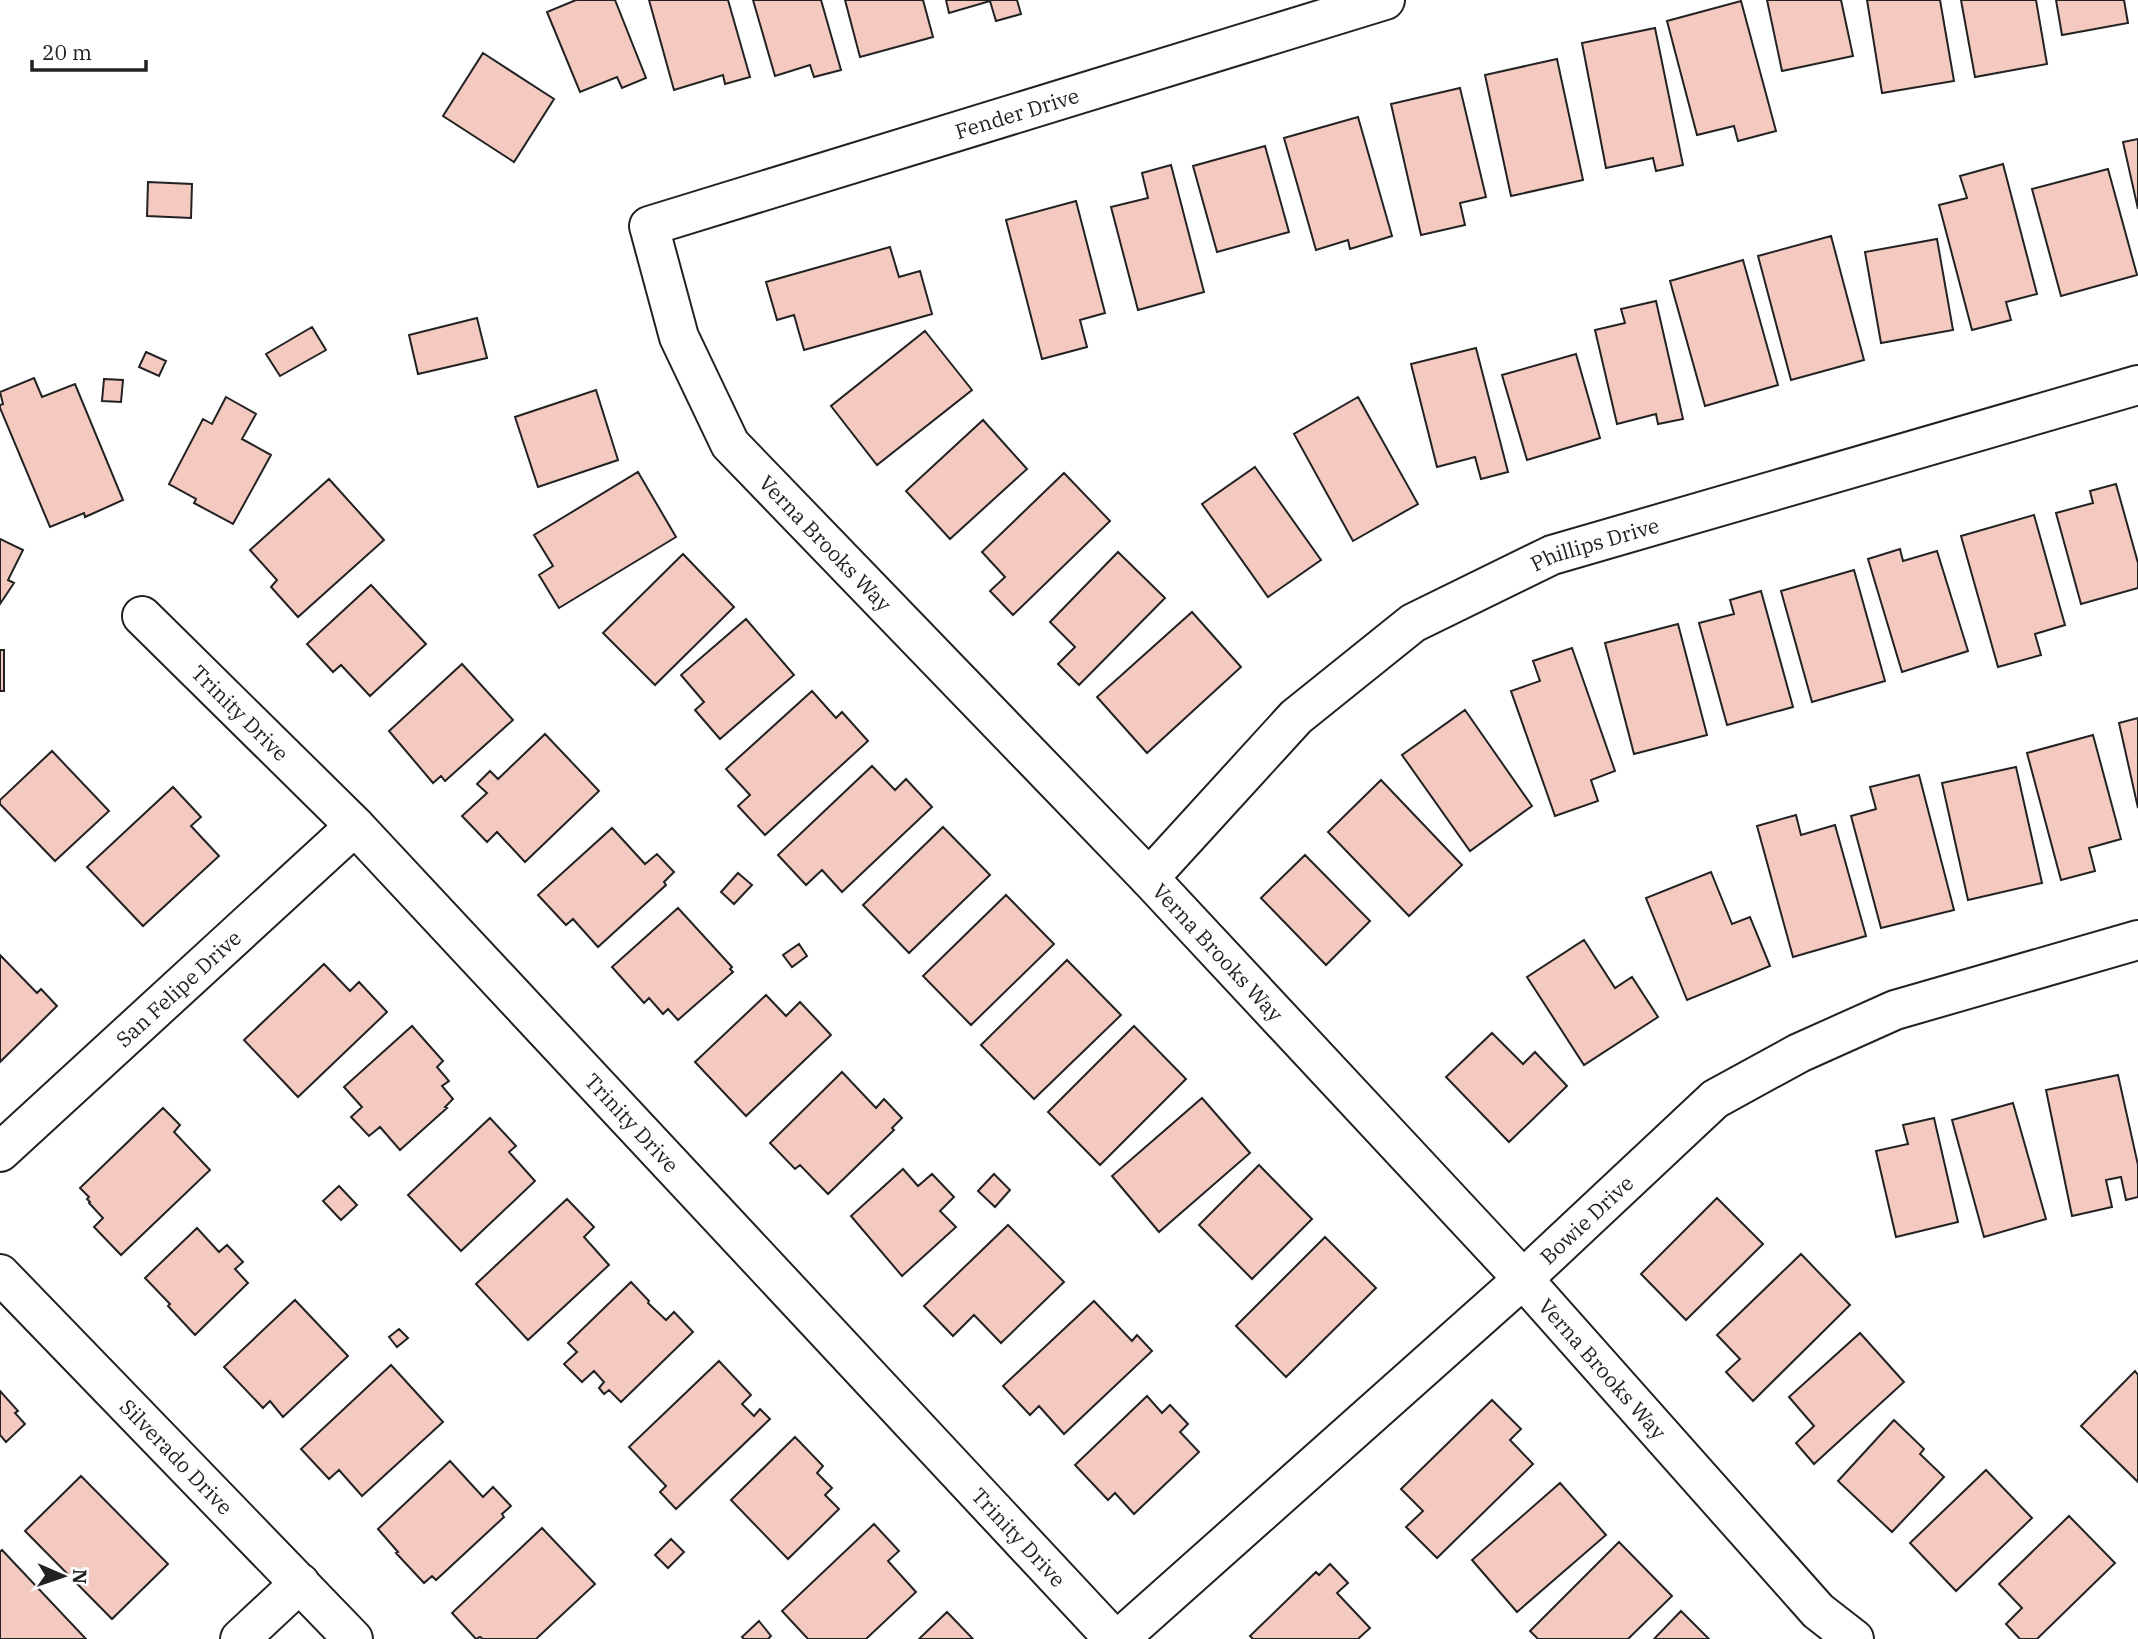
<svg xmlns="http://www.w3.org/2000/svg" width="2138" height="1639" font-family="'IBM Plex Serif',serif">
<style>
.building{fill:#f3c9c0;stroke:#222;stroke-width:2}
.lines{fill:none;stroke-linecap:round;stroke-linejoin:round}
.minor-casing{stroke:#222;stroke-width:42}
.minor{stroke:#fff;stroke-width:38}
.labels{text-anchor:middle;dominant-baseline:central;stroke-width:5;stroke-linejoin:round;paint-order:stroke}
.street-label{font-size:21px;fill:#222;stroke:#fff}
</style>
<rect width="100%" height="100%" fill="#fff"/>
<path class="building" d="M 576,0 L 615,0 L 646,78 L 622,88 L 617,77 L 580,92 L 547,12 Z
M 649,0 L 728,0 L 750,77 L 725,84 L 723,75 L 674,90 Z
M 753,0 L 821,0 L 841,70 L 814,77 L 810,65 L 775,76 Z
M 845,0 L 923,0 L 933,37 L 860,57 Z
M 946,0 L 1017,0 L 1021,14 L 996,21 L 990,1 L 949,13 Z
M 1767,0 L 1841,0 L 1853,56 L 1782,71 Z
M 1867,0 L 1940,0 L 1954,81 L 1882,93 Z
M 1961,0 L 2036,0 L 2047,64 L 1975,77 Z
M 2056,0 L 2124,0 L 2128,23 L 2062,35 Z
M 1741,1 L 1776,131 L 1738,141 L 1734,126 L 1697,135 L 1667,21 Z
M 1655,28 L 1683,165 L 1656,171 L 1653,158 L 1606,168 L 1582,43 Z
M 483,53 L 554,99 L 514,162 L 443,116 Z
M 1557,59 L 1583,180 L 1511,196 L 1485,75 Z
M 1460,88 L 1486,197 L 1460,203 L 1465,225 L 1421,235 L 1391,104 Z
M 1358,117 L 1392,236 L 1350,249 L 1348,240 L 1316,250 L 1284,138 Z
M 2138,139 L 2138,209 L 2123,142 Z
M 1265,146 L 1289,232 L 1217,252 L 1193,166 Z
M 2003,164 L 2037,294 L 2006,302 L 2011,320 L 1972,330 L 1939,205 L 1967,198 L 1960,176 Z
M 1171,165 L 1204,292 L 1138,310 L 1111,207 L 1148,198 L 1142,173 Z
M 2108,169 L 2137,275 L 2061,296 L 2032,189 Z
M 148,182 L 192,184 L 191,218 L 147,216 Z
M 1076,201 L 1105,313 L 1080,320 L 1087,347 L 1042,359 L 1006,220 Z
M 1831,236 L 1864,360 L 1791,380 L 1758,256 Z
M 1937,239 L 1953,330 L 1881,343 L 1865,252 Z
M 890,247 L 899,277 L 920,271 L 932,314 L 804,350 L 794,315 L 777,320 L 766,282 Z
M 1743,260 L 1778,385 L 1705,406 L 1670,281 Z
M 1656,301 L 1683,419 L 1658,424 L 1656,414 L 1617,424 L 1595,330 L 1625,323 L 1621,309 Z
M 477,318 L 487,358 L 418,374 L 409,335 Z
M 312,327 L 326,350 L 280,376 L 266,354 Z
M 925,331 L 972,390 L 877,465 L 831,406 Z
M 1476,348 L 1508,472 L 1481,479 L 1475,457 L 1437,467 L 1411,364 Z
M 146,352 L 166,361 L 159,376 L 139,367 Z
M 1576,354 L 1600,438 L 1527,460 L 1502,375 Z
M 34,378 L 42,397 L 75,384 L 123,500 L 85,517 L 84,513 L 50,527 L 0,408 L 0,405 L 3,404 L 0,392 Z
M 104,379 L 123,380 L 121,402 L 102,401 Z
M 596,390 L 618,460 L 538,487 L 515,417 Z
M 226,397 L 256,414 L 242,439 L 271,455 L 233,524 L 194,503 L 196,499 L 169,484 L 203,419 L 212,424 Z
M 1358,397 L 1418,504 L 1353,541 L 1294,434 Z
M 983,420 L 1027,469 L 950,539 L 906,491 Z
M 1255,467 L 1321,560 L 1268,597 L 1202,504 Z
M 638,472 L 676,537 L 559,608 L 539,575 L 553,566 L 534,535 Z
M 1064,473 L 1110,521 L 1013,615 L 990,591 L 1005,577 L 982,552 Z
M 329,479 L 384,540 L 298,617 L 271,587 L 277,580 L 250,550 Z
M 2116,484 L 2138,563 L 2138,588 L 2081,604 L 2056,513 L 2093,503 L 2090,491 Z
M 2034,515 L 2065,625 L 2035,634 L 2041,655 L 1998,667 L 1961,536 Z
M 0,539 L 23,550 L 8,580 L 14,583 L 0,604 Z
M 1900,549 L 1903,561 L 1937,551 L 1968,651 L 1902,672 L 1868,559 Z
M 1118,552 L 1165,598 L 1079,685 L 1058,664 L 1075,647 L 1050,622 Z
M 683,554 L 734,607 L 655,685 L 603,633 Z
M 1854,570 L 1885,681 L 1812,702 L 1781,591 Z
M 371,585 L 426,644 L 370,696 L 341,665 L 333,672 L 307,644 Z
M 1761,591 L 1793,707 L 1727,725 L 1699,623 L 1734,614 L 1730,600 Z
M 1192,612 L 1241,667 L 1147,753 L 1097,697 Z
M 746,619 L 794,675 L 720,739 L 695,710 L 704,702 L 681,675 Z
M 1678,624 L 1707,735 L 1634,754 L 1605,643 Z
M 1572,648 L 1615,771 L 1591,780 L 1598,801 L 1555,816 L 1511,691 L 1540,681 L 1533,661 Z
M 0,650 L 4,650 L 4,691 L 0,691 Z
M 462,664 L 513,720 L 445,781 L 441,776 L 433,783 L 389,731 Z
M 812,691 L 836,718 L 842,712 L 868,741 L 765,835 L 738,806 L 750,795 L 726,769 Z
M 1465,710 L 1532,806 L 1470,851 L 1402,755 Z
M 2138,718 L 2138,808 L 2119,723 Z
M 545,734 L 599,791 L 525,862 L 497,832 L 487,842 L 462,816 L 487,793 L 477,784 L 490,771 L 498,779 Z
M 2093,735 L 2121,839 L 2089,848 L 2095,871 L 2061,880 L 2027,753 Z
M 52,751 L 109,811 L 55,861 L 0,804 L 0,800 Z
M 872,766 L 895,790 L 906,779 L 932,807 L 842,892 L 822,870 L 806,885 L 778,855 Z
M 2016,767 L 2042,883 L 1968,900 L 1942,783 Z
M 1919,775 L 1954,910 L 1881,928 L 1851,816 L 1876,809 L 1870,787 Z
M 1381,780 L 1462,865 L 1409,916 L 1328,832 Z
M 173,787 L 201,817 L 191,826 L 219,856 L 143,926 L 87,867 Z
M 1796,815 L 1801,835 L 1835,825 L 1866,936 L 1793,957 L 1757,826 Z
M 943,827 L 990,875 L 909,953 L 863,905 Z
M 612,828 L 645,864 L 657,854 L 674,872 L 664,882 L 666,885 L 598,947 L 573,919 L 566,925 L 538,895 Z
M 1305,855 L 1370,921 L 1326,965 L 1261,898 Z
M 1711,872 L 1732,924 L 1750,917 L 1770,966 L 1687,1000 L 1646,898 Z
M 738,873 L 752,885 L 734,904 L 721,892 Z
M 1006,895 L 1054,944 L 971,1025 L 923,976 Z
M 678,908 L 732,967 L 730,969 L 733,972 L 678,1020 L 668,1009 L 663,1014 L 649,998 L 644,1003 L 612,967 Z
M 1584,940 L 1615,988 L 1632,977 L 1658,1017 L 1584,1065 L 1527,977 Z
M 799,944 L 807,956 L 792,967 L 783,955 Z
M 0,955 L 37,993 L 41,989 L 57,1006 L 0,1062 Z
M 1067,960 L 1121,1015 L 1034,1099 L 981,1045 Z
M 324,964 L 350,991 L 359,982 L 387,1012 L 298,1097 L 244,1040 Z
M 766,995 L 786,1016 L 800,1002 L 831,1035 L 746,1116 L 695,1062 Z
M 412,1026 L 443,1061 L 437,1067 L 449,1081 L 442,1086 L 453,1099 L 445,1107 L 447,1108 L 400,1150 L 380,1127 L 369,1136 L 351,1117 L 362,1107 L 344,1087 Z
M 1134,1026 L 1186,1079 L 1100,1165 L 1048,1112 Z
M 1492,1033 L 1523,1064 L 1535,1052 L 1567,1086 L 1509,1142 L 1446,1077 Z
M 842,1072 L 876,1108 L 884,1099 L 902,1118 L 892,1128 L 894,1130 L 828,1194 L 800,1165 L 795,1169 L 770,1143 Z
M 2118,1075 L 2138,1165 L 2138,1197 L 2126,1200 L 2121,1177 L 2106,1180 L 2112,1207 L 2072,1216 L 2046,1090 Z
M 1202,1098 L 1250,1153 L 1159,1232 L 1112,1176 Z
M 2013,1103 L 2046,1219 L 1984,1237 L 1952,1120 Z
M 163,1108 L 180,1125 L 174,1132 L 210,1170 L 121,1255 L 94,1227 L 103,1218 L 89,1203 L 90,1202 L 87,1199 L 89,1197 L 80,1188 Z
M 490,1118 L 516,1146 L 509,1152 L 535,1181 L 461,1251 L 408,1195 Z
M 1934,1118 L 1958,1222 L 1896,1237 L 1876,1151 L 1908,1144 L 1903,1125 Z
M 1259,1165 L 1312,1219 L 1252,1279 L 1199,1225 Z
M 903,1169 L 918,1186 L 932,1174 L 954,1197 L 940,1211 L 956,1227 L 902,1276 L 851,1216 Z
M 994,1174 L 1010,1190 L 995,1207 L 978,1191 Z
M 339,1186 L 357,1205 L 341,1220 L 323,1201 Z
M 1717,1198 L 1763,1244 L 1686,1320 L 1641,1274 Z
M 567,1199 L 594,1227 L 584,1237 L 609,1265 L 528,1340 L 476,1284 Z
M 1008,1225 L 1064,1282 L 1001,1343 L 974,1315 L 953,1336 L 924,1306 Z
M 197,1228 L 219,1252 L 227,1245 L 243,1262 L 235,1269 L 248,1283 L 195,1335 L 168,1306 L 170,1304 L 145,1278 Z
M 1325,1237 L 1376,1288 L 1286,1377 L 1236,1326 Z
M 1801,1254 L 1850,1305 L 1753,1401 L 1726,1372 L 1740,1359 L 1717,1335 Z
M 631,1282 L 649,1301 L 648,1303 L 666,1320 L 674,1312 L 693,1332 L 621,1402 L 609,1390 L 604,1394 L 599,1388 L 604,1382 L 594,1371 L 582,1382 L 564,1364 L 577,1352 L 568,1343 Z
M 295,1300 L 348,1356 L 283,1417 L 270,1401 L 263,1408 L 224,1367 Z
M 1094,1301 L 1132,1341 L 1137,1335 L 1152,1351 L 1064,1434 L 1039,1406 L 1030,1415 L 1003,1386 Z
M 399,1329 L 408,1338 L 397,1347 L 389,1337 Z
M 1860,1333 L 1904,1382 L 1814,1464 L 1796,1443 L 1814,1426 L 1789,1397 Z
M 719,1361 L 751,1395 L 742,1404 L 754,1416 L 760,1409 L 770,1419 L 676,1509 L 660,1492 L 666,1486 L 629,1447 Z
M 391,1365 L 443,1422 L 362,1496 L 339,1470 L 329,1479 L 301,1449 Z
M 2135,1371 L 2138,1375 L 2138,1482 L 2081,1426 Z
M 0,1391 L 18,1411 L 15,1413 L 25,1424 L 6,1442 L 0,1435 Z
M 1147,1396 L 1162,1413 L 1170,1405 L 1188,1424 L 1180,1432 L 1199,1452 L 1134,1514 L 1115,1493 L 1108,1500 L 1075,1465 Z
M 1492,1400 L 1521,1429 L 1510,1440 L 1533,1464 L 1437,1558 L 1406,1527 L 1423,1511 L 1401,1489 Z
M 1894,1420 L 1924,1449 L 1920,1454 L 1944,1477 L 1892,1532 L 1838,1481 Z
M 795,1437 L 823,1466 L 817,1473 L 832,1488 L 825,1495 L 839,1509 L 788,1559 L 731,1500 Z
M 450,1461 L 483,1497 L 493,1487 L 511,1506 L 502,1514 L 504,1517 L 436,1580 L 432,1576 L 424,1583 L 396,1553 L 398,1552 L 378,1529 Z
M 1986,1470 L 2032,1518 L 1956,1591 L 1910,1543 Z
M 81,1476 L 168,1564 L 112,1619 L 25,1531 Z
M 1560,1483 L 1606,1535 L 1517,1612 L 1472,1560 Z
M 2069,1516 L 2115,1563 L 2037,1639 L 2020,1639 L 2006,1624 L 2022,1608 L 1999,1584 Z
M 874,1524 L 899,1551 L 888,1561 L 916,1592 L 866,1639 L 808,1639 L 782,1611 Z
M 542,1528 L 595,1584 L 536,1639 L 483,1639 L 480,1637 L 476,1639 L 452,1613 Z
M 671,1539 L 684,1552 L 668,1568 L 655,1555 Z
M 1619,1542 L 1672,1596 L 1628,1639 L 1538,1639 L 1530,1631 Z
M 2,1550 L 86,1639 L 0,1639 L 0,1552 Z
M 1330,1564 L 1348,1583 L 1337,1593 L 1370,1628 L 1358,1639 L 1253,1639 L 1250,1636 L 1316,1572 L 1319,1575 Z
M 1681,1611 L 1709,1639 L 1654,1639 Z
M 947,1612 L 973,1639 L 919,1639 Z
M 759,1621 L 771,1636 L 768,1639 L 744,1639 L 742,1637 Z"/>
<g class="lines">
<g class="minor-casing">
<g id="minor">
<path id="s1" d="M 1385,0 L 649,226 L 679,337 L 730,444 L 1149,878 L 1523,1279 L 1818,1611 L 1854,1639"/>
<path id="s2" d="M 142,616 L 355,826 L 1114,1639"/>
<path id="s3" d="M 1149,878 L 1296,717 L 1413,623 L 1552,555 L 2138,385"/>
<path id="s4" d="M 0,1152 L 355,826"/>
<path id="s5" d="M 0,1274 L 353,1639"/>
<path d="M 240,1639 L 300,1583"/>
<path id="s6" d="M 1119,1639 L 1523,1279 L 1715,1099 L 1799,1053 L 1895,1010 L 2138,940"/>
</g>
</g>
<use href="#minor" class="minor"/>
</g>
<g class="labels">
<g class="street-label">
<text transform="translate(1017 113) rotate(-17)">Fender Drive</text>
<text stroke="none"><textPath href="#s1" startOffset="1141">Verna Brooks Way</textPath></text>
<text stroke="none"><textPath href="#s3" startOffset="567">Phillips Drive</textPath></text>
<text stroke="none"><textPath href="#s2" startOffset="138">Trinity Drive</textPath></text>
<text stroke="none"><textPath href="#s1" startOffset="1708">Verna Brooks Way</textPath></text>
<text stroke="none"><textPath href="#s4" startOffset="242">San Felipe Drive</textPath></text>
<text stroke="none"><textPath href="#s2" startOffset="705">Trinity Drive</textPath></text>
<text stroke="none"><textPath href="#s6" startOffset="628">Bowie Drive</textPath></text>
<text stroke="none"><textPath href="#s1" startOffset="2275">Verna Brooks Way</textPath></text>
<text stroke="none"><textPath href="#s5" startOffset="254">Silverado Drive</textPath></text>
<text stroke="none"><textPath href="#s2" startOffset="1272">Trinity Drive</textPath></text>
</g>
</g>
<g transform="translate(63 1576) rotate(92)" stroke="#ffffff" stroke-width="5" paint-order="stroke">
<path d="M0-5L12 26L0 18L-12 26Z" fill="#222222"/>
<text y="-10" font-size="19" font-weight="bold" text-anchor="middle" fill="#222222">N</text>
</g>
<path d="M32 60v10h114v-10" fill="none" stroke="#222222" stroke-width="3.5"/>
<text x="42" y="60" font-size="21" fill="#222222" stroke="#ffffff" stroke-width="5" paint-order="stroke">20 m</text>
</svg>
